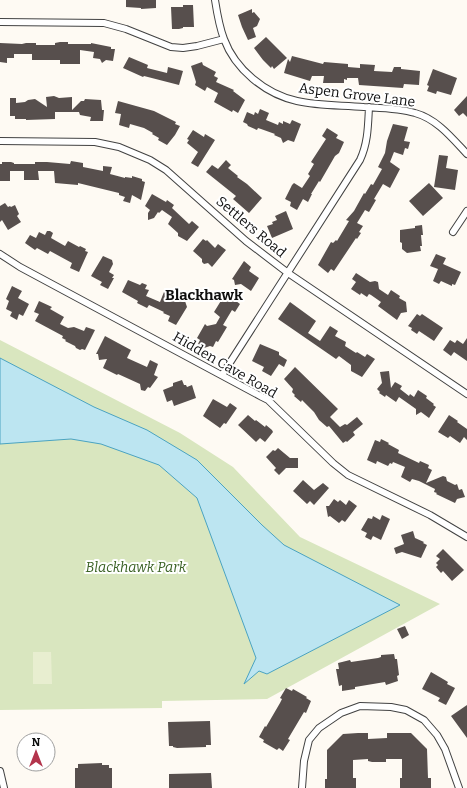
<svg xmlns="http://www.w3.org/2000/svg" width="467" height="788" font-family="Bitter,serif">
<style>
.green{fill:#d9e6bf}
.pitch{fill:#e8eed0}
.water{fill:#bce5f1;stroke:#4aa3c1}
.building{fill:#574f4d}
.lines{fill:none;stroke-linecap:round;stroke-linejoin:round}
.minor-casing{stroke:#424242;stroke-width:8}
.minor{stroke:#fff;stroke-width:6}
.labels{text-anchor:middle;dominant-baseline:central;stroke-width:4;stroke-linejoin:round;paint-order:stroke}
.street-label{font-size:14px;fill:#0f0f0f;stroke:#fff}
.park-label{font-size:14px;font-style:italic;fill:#3b6225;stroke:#fff}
.neighbourhood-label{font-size:15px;font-weight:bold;fill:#0f0f0f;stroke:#fff}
</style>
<rect width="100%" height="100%" fill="#fefaf3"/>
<path class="green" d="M 0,340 L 180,433 L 233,467 L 300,537 L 440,604 L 267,699 L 162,701 L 162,708 L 0,710 Z"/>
<path class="pitch" d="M 33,652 L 51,652 L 52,684 L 33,684 Z"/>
<path class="water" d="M 0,358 L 94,407 L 147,430 L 197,460 L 262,525 L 284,545 L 400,605 L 267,674 L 259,671 L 244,684 L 256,658 L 197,498 L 159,465 L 101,444 L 71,439 L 0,444 Z"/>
<path class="building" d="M 126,0 L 156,0 L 156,8 L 141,9 L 141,8 L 126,7 Z
M 183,5 L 193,5 L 194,27 L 183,27 L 183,28 L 179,29 L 172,29 L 171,7 L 183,7 Z
M 252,9 L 252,13 L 254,12 L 260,19 L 257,26 L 253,28 L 256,37 L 248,40 L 242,27 L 238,15 Z
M 266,37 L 287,58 L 274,69 L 272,66 L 271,68 L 263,60 L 254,48 Z
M 60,42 L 68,42 L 68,44 L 91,44 L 91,43 L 111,47 L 111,49 L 115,49 L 113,61 L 106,60 L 102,63 L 100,59 L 93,58 L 94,52 L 80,50 L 80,64 L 60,64 L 60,60 L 32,60 L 32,54 L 14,54 L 14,58 L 7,58 L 7,63 L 0,62 L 0,43 L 22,44 L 26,43 L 36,43 L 36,45 L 55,45 L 55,43 Z
M 292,56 L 323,64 L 324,62 L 348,64 L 348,67 L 360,68 L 360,64 L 375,65 L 374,71 L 392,72 L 394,67 L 401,67 L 401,69 L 420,71 L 419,85 L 404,84 L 403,88 L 359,85 L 358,78 L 347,78 L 347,80 L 344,79 L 344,83 L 323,83 L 324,76 L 312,76 L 310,81 L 284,73 L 288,59 L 290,62 Z
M 129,57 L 148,65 L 147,68 L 167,73 L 168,67 L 183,71 L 179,85 L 144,76 L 143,77 L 123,68 Z
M 202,62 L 203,65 L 216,72 L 214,76 L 218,78 L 216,82 L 234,90 L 233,91 L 245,100 L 238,113 L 233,110 L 232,112 L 214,102 L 218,93 L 207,87 L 205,91 L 195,85 L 196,82 L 191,66 Z
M 433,69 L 457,78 L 451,95 L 437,91 L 436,94 L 427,91 L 429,86 L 427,85 Z
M 54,96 L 59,98 L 72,97 L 72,110 L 81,101 L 84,101 L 85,99 L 101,100 L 102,110 L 104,110 L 103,121 L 90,121 L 91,117 L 80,115 L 79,112 L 55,112 L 55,119 L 26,120 L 26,119 L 15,119 L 15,116 L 10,116 L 10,98 L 16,98 L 16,103 L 25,102 L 28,100 L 35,99 L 47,107 L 46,97 Z
M 467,96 L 467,117 L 463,113 L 459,116 L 454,110 Z
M 118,101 L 154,111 L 176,122 L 175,124 L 180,126 L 175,135 L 167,145 L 158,140 L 159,138 L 152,134 L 153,133 L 144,128 L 130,124 L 129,128 L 119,125 L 121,114 L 115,113 Z
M 260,109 L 269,113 L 266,120 L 278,125 L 279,122 L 283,124 L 283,121 L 290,124 L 292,120 L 301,124 L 294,142 L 288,140 L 283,143 L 281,138 L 274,135 L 275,134 L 261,129 L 258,128 L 257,130 L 248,126 L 247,124 L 243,122 L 247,112 L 254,115 L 255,112 L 258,114 Z
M 393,124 L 408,127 L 404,141 L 410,142 L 408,149 L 405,148 L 403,155 L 394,152 L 390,162 L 400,169 L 390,188 L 383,184 L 374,199 L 376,200 L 369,212 L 365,210 L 357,223 L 363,226 L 359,232 L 361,233 L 357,239 L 356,238 L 334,271 L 331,269 L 328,273 L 318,265 L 331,242 L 333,243 L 336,240 L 337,241 L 349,221 L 346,220 L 354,211 L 364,193 L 365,194 L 371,184 L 373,185 L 382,169 L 378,167 L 385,153 L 387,141 Z
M 327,128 L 338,135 L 336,138 L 344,142 L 339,153 L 335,156 L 320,182 L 319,181 L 311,194 L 312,194 L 308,202 L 303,199 L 297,210 L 290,206 L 291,202 L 285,199 L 292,185 L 294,183 L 302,188 L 310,176 L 308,174 L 314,164 L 311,162 L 326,139 L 322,136 Z
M 193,130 L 204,137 L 205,134 L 215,140 L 198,167 L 191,163 L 198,152 L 187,143 L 189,140 L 187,139 Z
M 439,155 L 448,156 L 446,168 L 458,170 L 455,190 L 434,187 Z
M 226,160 L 231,165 L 228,168 L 238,176 L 237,177 L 247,184 L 262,198 L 249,213 L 233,199 L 236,196 L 206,172 L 212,165 L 218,169 Z
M 71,161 L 83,163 L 83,167 L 103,171 L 103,166 L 112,167 L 110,174 L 125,178 L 125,177 L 132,178 L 132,176 L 142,179 L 142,181 L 145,182 L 141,200 L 132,195 L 130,203 L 123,201 L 125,197 L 119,195 L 119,193 L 78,183 L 78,185 L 55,183 L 54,171 L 38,171 L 39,180 L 24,180 L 24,171 L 10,171 L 10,181 L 0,181 L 0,164 L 2,164 L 2,162 L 11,162 L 14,163 L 14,164 L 35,164 L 35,162 L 47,162 L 70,164 Z
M 429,183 L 443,198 L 423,216 L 409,201 Z
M 152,194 L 166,202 L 167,200 L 174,205 L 172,208 L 189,224 L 192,221 L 199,227 L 187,241 L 178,236 L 178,233 L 168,224 L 172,217 L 162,210 L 159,213 L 158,212 L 154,218 L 148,220 L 148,213 L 150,210 L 145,206 Z
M 5,203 L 8,207 L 10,206 L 11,207 L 15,205 L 19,214 L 17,216 L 21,222 L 8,230 L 2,220 L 0,222 L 0,206 Z
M 286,211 L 293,229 L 272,238 L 267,226 L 273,224 L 272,222 L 277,220 L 275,216 Z
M 422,225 L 423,235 L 421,235 L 422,246 L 420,246 L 421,251 L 407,253 L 402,249 L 402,243 L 400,242 L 400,230 L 415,228 L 415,226 Z
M 47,231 L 50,231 L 53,233 L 51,238 L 65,246 L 68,241 L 79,247 L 80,246 L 86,249 L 85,251 L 88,252 L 79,272 L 70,268 L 72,263 L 50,251 L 48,254 L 37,248 L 35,250 L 25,243 L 30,235 L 36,238 L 39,232 L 45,235 Z
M 203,239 L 206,241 L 207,240 L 215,248 L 218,244 L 226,250 L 212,267 L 208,263 L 204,264 L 202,262 L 202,259 L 193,251 Z
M 436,254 L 446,258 L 443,264 L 461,272 L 455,285 L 452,284 L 452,286 L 441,281 L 439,284 L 433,281 L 438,269 L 430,266 Z
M 103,256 L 112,260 L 113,264 L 109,272 L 114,275 L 112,278 L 114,278 L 108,289 L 100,285 L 102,282 L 91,276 Z
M 244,261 L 251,267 L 249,271 L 259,278 L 251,291 L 241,284 L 235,285 L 234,280 L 232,279 Z
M 356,273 L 370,282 L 375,281 L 378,282 L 379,289 L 388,295 L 391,290 L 400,296 L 399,298 L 406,302 L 407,312 L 401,313 L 397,320 L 378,306 L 381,302 L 371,295 L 369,294 L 367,297 L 361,293 L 360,295 L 351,289 L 356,282 L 352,279 Z
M 128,280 L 140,285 L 142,283 L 147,285 L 145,289 L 149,290 L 146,296 L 160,302 L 164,292 L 177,298 L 179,294 L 186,298 L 185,301 L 187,307 L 176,325 L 168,321 L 170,316 L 163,313 L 164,312 L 149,305 L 147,308 L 137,303 L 138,301 L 122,292 Z
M 12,286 L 22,291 L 18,298 L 29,304 L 23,316 L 19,314 L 17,320 L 10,316 L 12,312 L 6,309 L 9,301 L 6,299 Z
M 227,291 L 234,295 L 232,298 L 240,304 L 235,312 L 232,310 L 223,325 L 227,327 L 218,342 L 216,341 L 213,347 L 210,346 L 204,348 L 198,344 L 200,340 L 197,338 L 205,324 L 207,326 L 216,324 L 220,317 L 214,312 Z
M 39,301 L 52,307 L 50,309 L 64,317 L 60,324 L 68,328 L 74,327 L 84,331 L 86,327 L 95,330 L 85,350 L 82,349 L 80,350 L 76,348 L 75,346 L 65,341 L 66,340 L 62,338 L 63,336 L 35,321 L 39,314 L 34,312 Z
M 290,302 L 316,321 L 308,333 L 320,341 L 330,326 L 338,331 L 335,336 L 346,342 L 345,346 L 356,353 L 357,352 L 365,357 L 367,354 L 375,359 L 362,377 L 351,371 L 351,365 L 339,356 L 336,359 L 278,319 Z
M 417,314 L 420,316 L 422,314 L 443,328 L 434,341 L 419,331 L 417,334 L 411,330 L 412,328 L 408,326 Z
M 105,336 L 131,350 L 127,358 L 147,367 L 150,360 L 158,364 L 154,375 L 158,377 L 150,388 L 148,387 L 145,391 L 141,390 L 140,384 L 118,374 L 117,375 L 103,368 L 107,359 L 99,360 L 98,354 L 96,354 Z
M 467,338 L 467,361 L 454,352 L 451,356 L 443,350 L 450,340 L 455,343 L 457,340 L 463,344 Z
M 260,344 L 279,352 L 279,355 L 287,360 L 284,367 L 279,364 L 271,376 L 262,371 L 264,367 L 252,361 Z
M 295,367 L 338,409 L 330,417 L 340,427 L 345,424 L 347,425 L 357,417 L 363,424 L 353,432 L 355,435 L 347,442 L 346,441 L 343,443 L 329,426 L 327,427 L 319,420 L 314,412 L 302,400 L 301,402 L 294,396 L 295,395 L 292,392 L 293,389 L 284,379 Z
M 389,371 L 391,388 L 395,382 L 402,386 L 400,389 L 409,396 L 410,394 L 414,397 L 418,390 L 427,396 L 426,398 L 434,404 L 433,405 L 436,407 L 429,418 L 421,412 L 416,415 L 416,409 L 399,397 L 396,402 L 386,395 L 385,397 L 379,393 L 380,392 L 377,389 L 382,383 L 380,372 Z
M 182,380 L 184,385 L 186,385 L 187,387 L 192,385 L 196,398 L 174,406 L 172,400 L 167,402 L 163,390 L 173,386 L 173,383 Z
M 213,399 L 227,407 L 230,403 L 237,408 L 226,424 L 224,423 L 220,428 L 203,416 Z
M 248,415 L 255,421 L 256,420 L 265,427 L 266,425 L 272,430 L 273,432 L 265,442 L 260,438 L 256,442 L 238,425 Z
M 449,415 L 458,421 L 457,422 L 467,429 L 467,440 L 464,437 L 460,443 L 450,436 L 448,438 L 438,432 Z
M 381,439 L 389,443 L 388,444 L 399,450 L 398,453 L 419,463 L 420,461 L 429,465 L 428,468 L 432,470 L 426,483 L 443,476 L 446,477 L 447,481 L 455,485 L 457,484 L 459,490 L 462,489 L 465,497 L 457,499 L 455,503 L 436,494 L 437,493 L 434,492 L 435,489 L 419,481 L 412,479 L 410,482 L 401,477 L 405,467 L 393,462 L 392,464 L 390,463 L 388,466 L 377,461 L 376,464 L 367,460 L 375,440 L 380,442 Z
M 278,448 L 290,458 L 298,458 L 298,468 L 286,468 L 279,475 L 274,470 L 276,468 L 266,457 L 273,450 L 275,451 Z
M 303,480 L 314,490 L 323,483 L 329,488 L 314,505 L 310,501 L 307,504 L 293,491 Z
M 334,499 L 338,502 L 340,500 L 346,505 L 349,500 L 357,506 L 345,522 L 342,520 L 339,523 L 330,516 L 328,517 L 326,506 L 329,506 Z
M 382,515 L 390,519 L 381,540 L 373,536 L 371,540 L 365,537 L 367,533 L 361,530 L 368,518 L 372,519 L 373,516 L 380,520 Z
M 413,531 L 415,538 L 424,542 L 423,543 L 427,545 L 421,558 L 402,552 L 396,554 L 394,548 L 404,544 L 401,535 Z
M 443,549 L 464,570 L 452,581 L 443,571 L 441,573 L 436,567 L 438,565 L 436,563 L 440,559 L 436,556 Z
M 405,626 L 409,635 L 402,639 L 397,629 Z
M 394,654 L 395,659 L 397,659 L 399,675 L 397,676 L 398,681 L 386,685 L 385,682 L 355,687 L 355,689 L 342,691 L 342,685 L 339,686 L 336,669 L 339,669 L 338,663 L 350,660 L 351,662 L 378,658 L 381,657 L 381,655 Z
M 431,672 L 443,679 L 448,682 L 447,684 L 455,688 L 446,705 L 438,701 L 440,698 L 422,689 Z
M 286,688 L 292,691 L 293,689 L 307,697 L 306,698 L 311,701 L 306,713 L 304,712 L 288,739 L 290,740 L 283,751 L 279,748 L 277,750 L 263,742 L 264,740 L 259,737 L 265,726 L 266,727 L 280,703 L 282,699 L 280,698 Z
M 467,705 L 467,738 L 451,716 Z
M 210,721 L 211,745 L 206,745 L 206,747 L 177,748 L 173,747 L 173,746 L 169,746 L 168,722 Z
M 358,733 L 368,733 L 368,739 L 387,738 L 387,733 L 411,733 L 427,749 L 428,778 L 431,778 L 431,788 L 400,788 L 400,778 L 402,778 L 402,759 L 386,759 L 386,762 L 372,762 L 368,761 L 368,759 L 353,760 L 353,778 L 356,778 L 356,788 L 325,788 L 325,779 L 327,779 L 327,750 L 343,734 Z
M 102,763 L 102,765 L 109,765 L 109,768 L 112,768 L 112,788 L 75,788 L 75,768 L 78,768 L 78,764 Z
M 211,773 L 212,788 L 169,788 L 169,774 Z"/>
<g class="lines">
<g class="minor-casing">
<path id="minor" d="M 215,0 C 217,13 219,26 224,39 C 235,69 265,94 297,101 C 319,106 342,105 364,107 C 381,108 399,108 415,113 C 437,119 452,138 467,154
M 0,22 L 104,23 L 126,29 L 171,47 L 183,48 L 197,46 L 224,39
M 0,141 L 95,142 L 119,147 L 150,160 L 166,170 L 246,241 L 288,273 L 467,394
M 453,232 L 467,211
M 0,254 L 20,267 L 262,397 L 268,400 L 333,463 L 348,475 L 430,515 L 467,537
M 222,375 L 360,160 C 368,143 368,126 369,107
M 0,771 L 4,788
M 302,788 L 304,761 L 309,740 L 319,728 L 341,713 L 360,706 L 391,707 L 406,710 L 424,720 L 437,735 L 445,749 L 459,788"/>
</g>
<use href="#minor" class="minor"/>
</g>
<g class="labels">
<g class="street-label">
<text transform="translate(357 95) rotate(7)">Aspen Grove Lane</text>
<text transform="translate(251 227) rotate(40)">Settlers Road</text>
<text transform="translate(225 365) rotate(30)">Hidden Cave Road</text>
</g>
<g class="park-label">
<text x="136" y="567">Blackhawk Park</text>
</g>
<g class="neighbourhood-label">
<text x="204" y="295">Blackhawk</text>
</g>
</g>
<g transform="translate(36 752)"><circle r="19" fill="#ffffff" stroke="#9f9f9f"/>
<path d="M0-3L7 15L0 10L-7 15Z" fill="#b3344c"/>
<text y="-6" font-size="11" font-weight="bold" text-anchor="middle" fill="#0f0f0f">N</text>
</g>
</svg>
